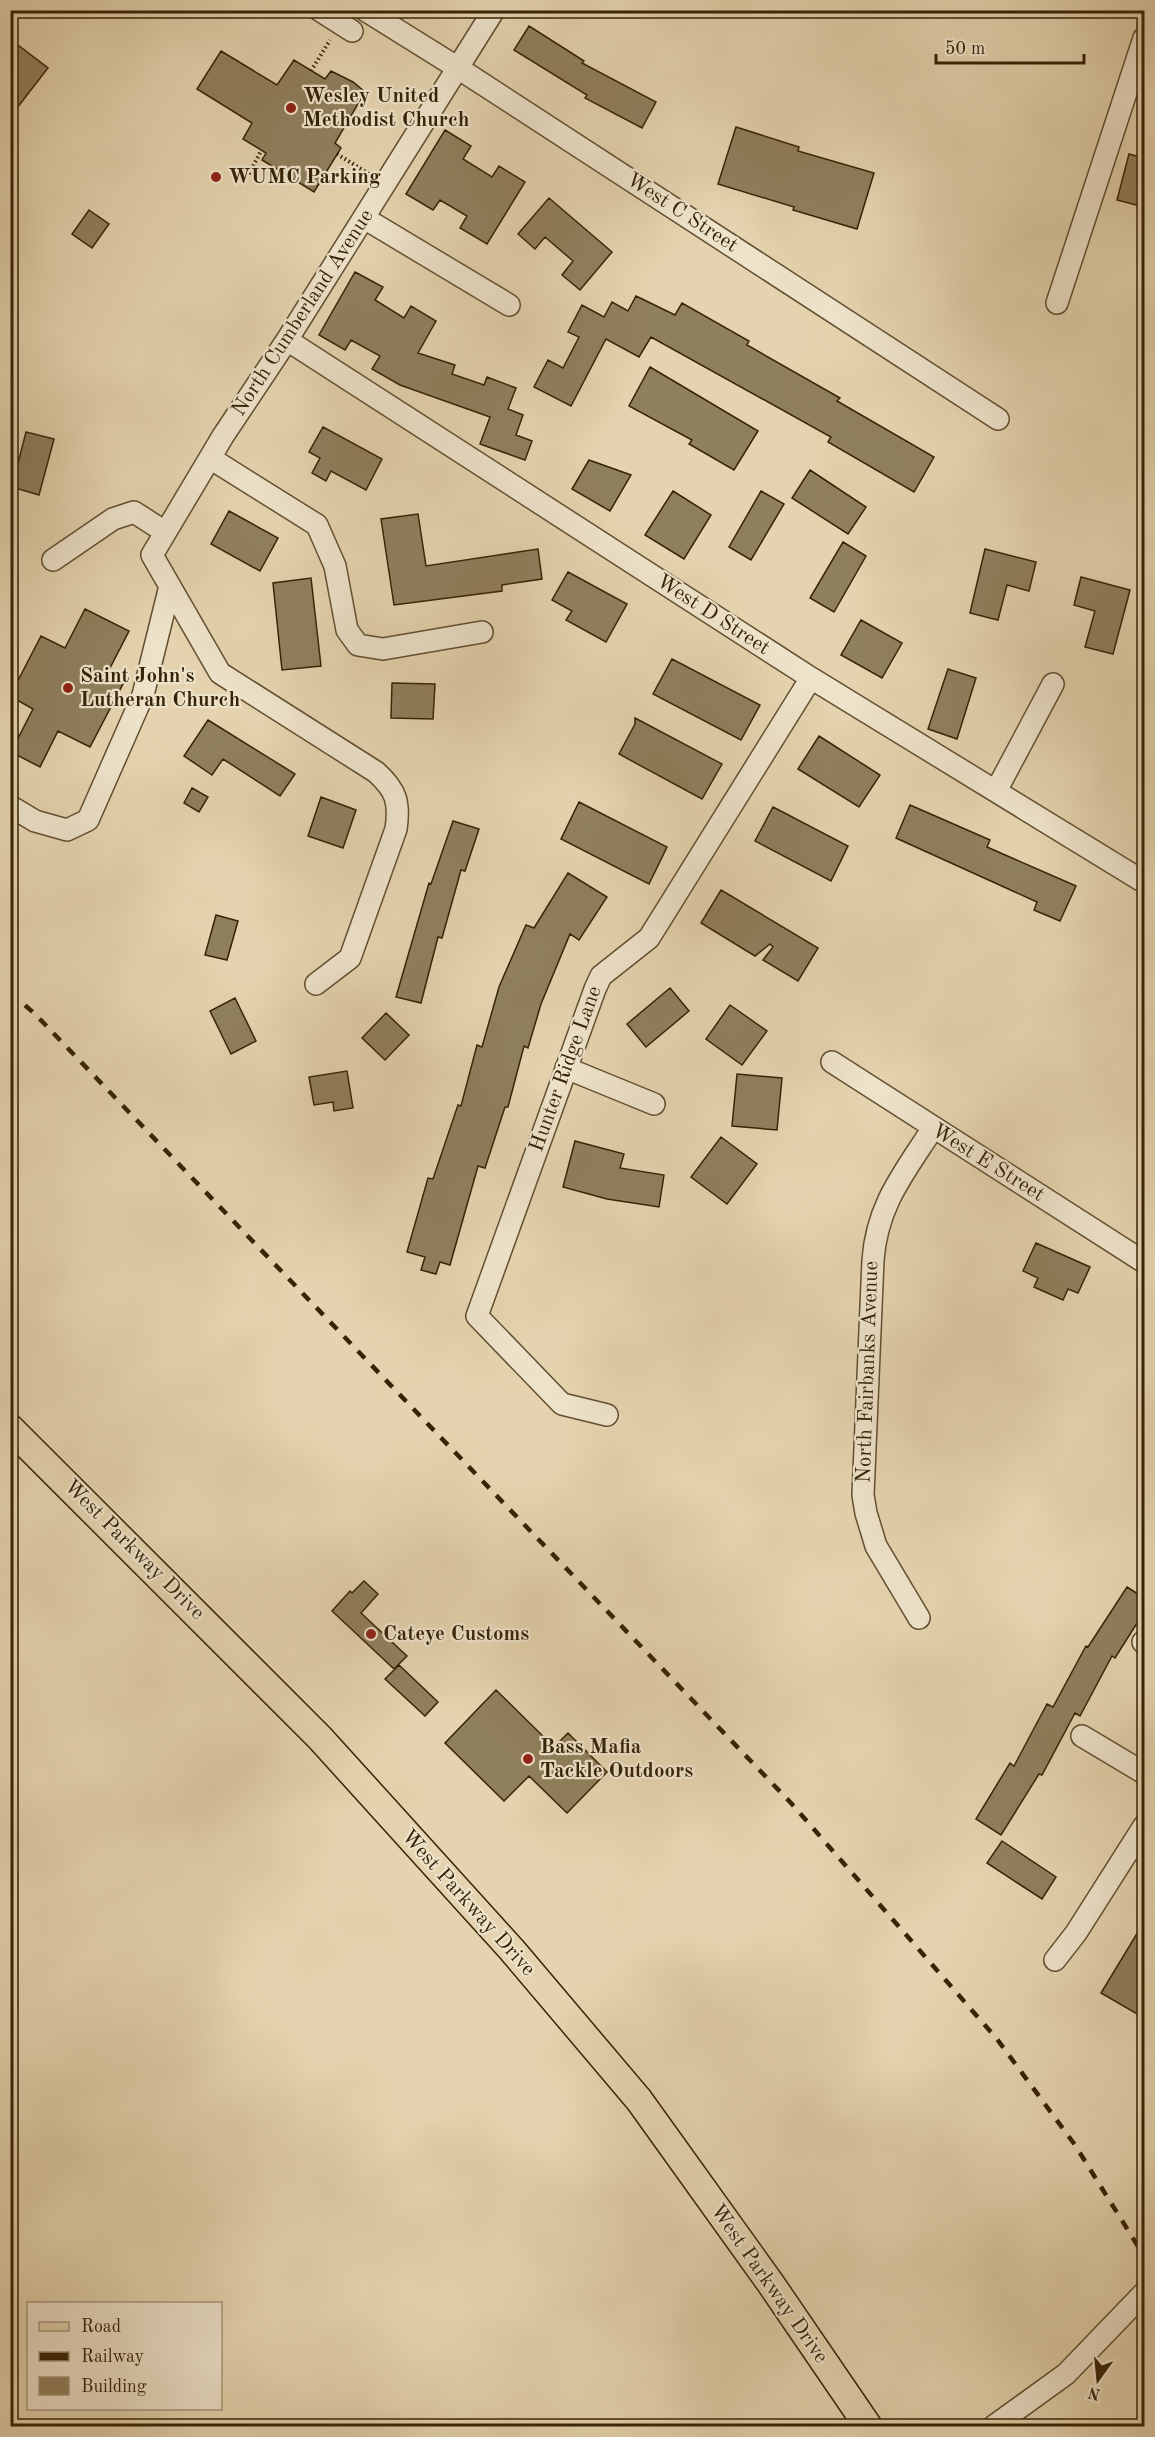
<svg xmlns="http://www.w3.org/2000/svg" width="1155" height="2437" font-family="'Old Standard TT',serif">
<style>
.building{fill:#907f5d;stroke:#362306;stroke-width:1.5}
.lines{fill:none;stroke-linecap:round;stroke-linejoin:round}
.minor-casing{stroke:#624f30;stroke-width:24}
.major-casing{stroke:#362306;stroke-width:30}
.path{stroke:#362306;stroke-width:4;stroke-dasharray:1.5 3;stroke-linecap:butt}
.minor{stroke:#ede2ca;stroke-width:21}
.major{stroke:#e4d3ae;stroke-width:27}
.rail{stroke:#362306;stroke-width:4.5;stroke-dasharray:10 10;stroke-linecap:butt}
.poi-dot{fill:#8f2418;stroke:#ede2ca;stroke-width:2}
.labels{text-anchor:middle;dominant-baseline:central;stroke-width:4.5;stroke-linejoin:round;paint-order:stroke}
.poi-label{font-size:21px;font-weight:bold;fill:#362306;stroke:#ede2ca;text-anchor:start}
.street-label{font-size:21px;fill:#362306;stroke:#ede2ca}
</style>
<rect width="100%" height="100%" fill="#e4d3ae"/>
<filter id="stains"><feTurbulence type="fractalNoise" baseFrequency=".00333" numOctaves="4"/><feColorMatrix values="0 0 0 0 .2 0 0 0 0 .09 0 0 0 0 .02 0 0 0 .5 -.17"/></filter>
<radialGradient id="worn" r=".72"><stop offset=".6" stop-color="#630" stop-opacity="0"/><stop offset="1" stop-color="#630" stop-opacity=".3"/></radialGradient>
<path class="building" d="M 529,26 L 584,61 L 582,63 L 656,102 L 642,128 L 585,98 L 587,95 L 514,50 Z
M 10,39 L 48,68 L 10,117 Z
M 221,51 L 277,85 L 294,60 L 325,79 L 331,71 L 353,82 L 365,92 L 335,143 L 341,148 L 314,192 L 262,160 L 266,153 L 243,139 L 252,123 L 197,89 Z
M 736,127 L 799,147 L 798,151 L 874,173 L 857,229 L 793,210 L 794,207 L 718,184 Z
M 445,130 L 471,146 L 463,159 L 492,177 L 499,166 L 525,182 L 487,244 L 460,228 L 467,216 L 440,200 L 433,210 L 406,194 Z
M 1129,154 L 1144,158 L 1144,207 L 1117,200 Z
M 549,198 L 612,252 L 580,290 L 562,275 L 573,261 L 545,237 L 535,249 L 518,234 Z
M 89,210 L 109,224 L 92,248 L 72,234 Z
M 355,272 L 383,287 L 375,300 L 404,318 L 411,306 L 436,321 L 418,353 L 455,365 L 452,374 L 484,385 L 487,377 L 516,388 L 508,409 L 523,415 L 516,435 L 532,441 L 525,460 L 480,444 L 490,417 L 400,385 L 372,369 L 380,356 L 351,340 L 345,350 L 319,335 Z
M 636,296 L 675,315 L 682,303 L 749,341 L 747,345 L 840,398 L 837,401 L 934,457 L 914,492 L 828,442 L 831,437 L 651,337 L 639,357 L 606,339 L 571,406 L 534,387 L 548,360 L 563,368 L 579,337 L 568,332 L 582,305 L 604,317 L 612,302 L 628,311 Z
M 650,367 L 758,431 L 734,470 L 689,444 L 692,440 L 629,406 Z
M 323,427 L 382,459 L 366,490 L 331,471 L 326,481 L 312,473 L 320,458 L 309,452 Z
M 26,432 L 54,439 L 39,495 L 12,487 Z
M 589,460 L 631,475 L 610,511 L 572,489 Z
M 810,470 L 866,507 L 848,534 L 792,498 Z
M 673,491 L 711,515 L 684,559 L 645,535 Z
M 761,491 L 784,504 L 751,560 L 729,547 Z
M 229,511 L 278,538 L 260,571 L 211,544 Z
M 418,514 L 426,566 L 538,549 L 542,579 L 502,585 L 502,591 L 394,605 L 381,519 Z
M 843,542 L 866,556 L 834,612 L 810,598 Z
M 985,549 L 1036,562 L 1029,591 L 1007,585 L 998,620 L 970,613 Z
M 568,572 L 627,604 L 606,642 L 566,620 L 572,611 L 552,600 Z
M 1081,577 L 1130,590 L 1113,654 L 1085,647 L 1095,611 L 1074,605 Z
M 311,578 L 321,666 L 282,670 L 273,583 Z
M 85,609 L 129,631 L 108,672 L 125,680 L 90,747 L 58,731 L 40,767 L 11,752 L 33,709 L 10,696 L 41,636 L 65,648 Z
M 861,620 L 902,643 L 882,678 L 841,655 Z
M 672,659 L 760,705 L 741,740 L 653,694 Z
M 948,669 L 976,678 L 957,739 L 928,729 Z
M 392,683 L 435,684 L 433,719 L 391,718 Z
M 635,718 L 722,764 L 702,799 L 619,754 L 635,724 Z
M 208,720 L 295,774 L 280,796 L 223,759 L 212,775 L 184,756 Z
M 819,736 L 880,775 L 859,807 L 798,769 Z
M 192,788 L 208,797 L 199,812 L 184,803 Z
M 321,797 L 356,810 L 343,848 L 308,836 Z
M 579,802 L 667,847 L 649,884 L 561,839 Z
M 910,805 L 990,840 L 987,847 L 1076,886 L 1060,921 L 1034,910 L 1037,902 L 896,838 Z
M 773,807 L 848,846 L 831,881 L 755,841 Z
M 453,821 L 479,829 L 465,871 L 461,870 L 442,938 L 438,937 L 421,1003 L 396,997 L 429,883 L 431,884 Z
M 568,873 L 607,897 L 579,940 L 570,934 L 541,1004 L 528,1048 L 524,1046 L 508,1107 L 505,1107 L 485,1168 L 478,1166 L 450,1265 L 440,1262 L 436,1274 L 421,1270 L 425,1257 L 407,1252 L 428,1178 L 433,1179 L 458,1105 L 461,1106 L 477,1045 L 482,1047 L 499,987 L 526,925 L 534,928 Z
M 721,890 L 818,948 L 798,981 L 763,960 L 773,947 L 770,944 L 755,956 L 701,923 Z
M 216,915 L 238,921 L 227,960 L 205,955 Z
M 670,988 L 689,1011 L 646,1047 L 627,1024 Z
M 235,998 L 256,1041 L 231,1054 L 210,1011 Z
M 730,1005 L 767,1031 L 742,1065 L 706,1039 Z
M 386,1013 L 409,1035 L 385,1060 L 362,1038 Z
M 347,1071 L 353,1108 L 334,1111 L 333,1102 L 314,1105 L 309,1077 Z
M 737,1074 L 782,1078 L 777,1130 L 732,1126 Z
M 721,1137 L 757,1164 L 727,1204 L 691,1177 Z
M 575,1141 L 624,1154 L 620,1168 L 664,1175 L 659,1207 L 607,1199 L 563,1187 Z
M 1036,1243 L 1090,1267 L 1078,1293 L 1068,1289 L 1063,1300 L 1034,1287 L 1038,1278 L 1023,1271 Z
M 364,1581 L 378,1594 L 361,1613 L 407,1656 L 394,1669 L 332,1611 L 350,1591 L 352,1593 Z
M 1127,1587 L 1144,1598 L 1144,1612 L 1115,1658 L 1112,1656 L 1080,1716 L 1075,1713 L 1042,1775 L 1039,1774 L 1001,1835 L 976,1819 L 1010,1763 L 1014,1766 L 1047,1704 L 1053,1707 L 1086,1646 L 1088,1647 Z
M 399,1665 L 438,1702 L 425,1716 L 385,1679 Z
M 496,1690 L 554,1747 L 568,1733 L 607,1772 L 567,1813 L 529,1776 L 504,1801 L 445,1743 Z
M 1002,1841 L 1056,1877 L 1042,1899 L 987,1863 Z
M 1144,1922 L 1144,2018 L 1101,1993 Z"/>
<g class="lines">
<g class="minor-casing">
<path id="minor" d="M 319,10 L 352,31
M 365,10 L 458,68 L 998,419
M 364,218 L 509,305
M 1057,303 L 1144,38
M 287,340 L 811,678 L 1144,882
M 210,458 L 317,525 L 335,566 L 347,630 L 358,645 L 383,649 L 482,632
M 53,560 L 113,519 L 134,512 L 165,532
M 996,791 L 1053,684
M 10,806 L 35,821 L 67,830 L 88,820 L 143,695 L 170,586
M 316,984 L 350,958 L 396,829 C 400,802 396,790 376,772 L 220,673 L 152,555 L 223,436 L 287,340 L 494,10
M 832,1062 L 1144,1262
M 566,1068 L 654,1104
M 607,1415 L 562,1404 L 477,1316 L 595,989 L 601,976 L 649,938 L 811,678
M 919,1618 L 876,1546 L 866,1513 L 863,1495 L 873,1260 C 877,1205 904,1173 933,1128
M 1143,1642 L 1144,1643
M 1082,1736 L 1144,1773
M 1055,1960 L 1076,1933 L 1144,1826
M 994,2426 L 1066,2374 L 1144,2293"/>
</g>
<g class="major-casing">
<path id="major" d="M 10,1428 L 320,1738 L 512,1950 L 639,2100 L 771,2284 L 868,2426"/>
</g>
<path class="path" d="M 311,71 L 330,40
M 337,154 L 369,174
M 249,174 L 261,151"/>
<use href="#minor" class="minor"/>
<use href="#major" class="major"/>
<path class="rail" d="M 10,992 L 35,1014 L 791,1803 L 997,2039 L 1075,2145 L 1144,2256"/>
</g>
<g class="poi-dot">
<circle cx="291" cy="108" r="6"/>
<circle cx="216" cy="177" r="6"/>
<circle cx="68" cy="688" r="6"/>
<circle cx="371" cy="1634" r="6"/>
<circle cx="528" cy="1759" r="6"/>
</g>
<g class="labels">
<g class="poi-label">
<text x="303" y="96">Wesley United<tspan x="303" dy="24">Methodist Church</tspan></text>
<text x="228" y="177">WUMC Parking</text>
<text x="80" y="676">Saint John's<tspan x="80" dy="24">Lutheran Church</tspan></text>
<text x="383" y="1634">Cateye Customs</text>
<text x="540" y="1747">Bass Mafia<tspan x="540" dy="24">Tackle Outdoors</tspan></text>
</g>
<g class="street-label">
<text transform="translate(682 213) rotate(33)">West C Street</text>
<text transform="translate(303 313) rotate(-57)">North Cumberland Avenue</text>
<text transform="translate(713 615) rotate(33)">West D Street</text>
<text transform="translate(566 1069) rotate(-70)">Hunter Ridge Lane</text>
<text transform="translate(988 1163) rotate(32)">West E Street</text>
<text transform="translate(868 1372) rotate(-88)">North Fairbanks Avenue</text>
<text transform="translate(134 1550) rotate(45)">West Parkway Drive</text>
<text transform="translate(468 1903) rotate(48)">West Parkway Drive</text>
<text transform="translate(769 2284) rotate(55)">West Parkway Drive</text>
</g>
</g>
<rect width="1155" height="2437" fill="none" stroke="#e4d3ae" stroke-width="36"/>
<rect x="12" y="12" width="1131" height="2413" fill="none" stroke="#362306" stroke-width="3"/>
<rect x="18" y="18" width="1119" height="2401" fill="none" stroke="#362306" stroke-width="1.5"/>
<rect x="27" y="2302" width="195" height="108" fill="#ede2ca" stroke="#a4967c" stroke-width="1.5"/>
<rect x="39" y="2322" width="30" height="9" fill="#e4d3ae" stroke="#a4967c" stroke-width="1.5"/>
<text x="81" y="2332" font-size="18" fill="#362306">Road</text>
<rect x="39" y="2352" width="30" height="9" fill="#362306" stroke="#a4967c" stroke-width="1.5"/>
<text x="81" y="2362" font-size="18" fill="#362306">Railway</text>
<rect x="39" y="2377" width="30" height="18" fill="#907f5d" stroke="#a4967c" stroke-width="1.5"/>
<text x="81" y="2392" font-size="18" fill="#362306">Building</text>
<g transform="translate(1098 2380) rotate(195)" stroke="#ede2ca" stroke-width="4.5" paint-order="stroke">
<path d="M0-4.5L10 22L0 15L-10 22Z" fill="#362306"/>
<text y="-9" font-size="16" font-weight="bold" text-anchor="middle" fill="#362306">N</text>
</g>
<path d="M936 54v9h148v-9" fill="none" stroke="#362306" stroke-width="3"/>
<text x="945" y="54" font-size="18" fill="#362306" stroke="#ede2ca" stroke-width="4.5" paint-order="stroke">50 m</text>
<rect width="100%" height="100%" filter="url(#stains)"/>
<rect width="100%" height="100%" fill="url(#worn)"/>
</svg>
